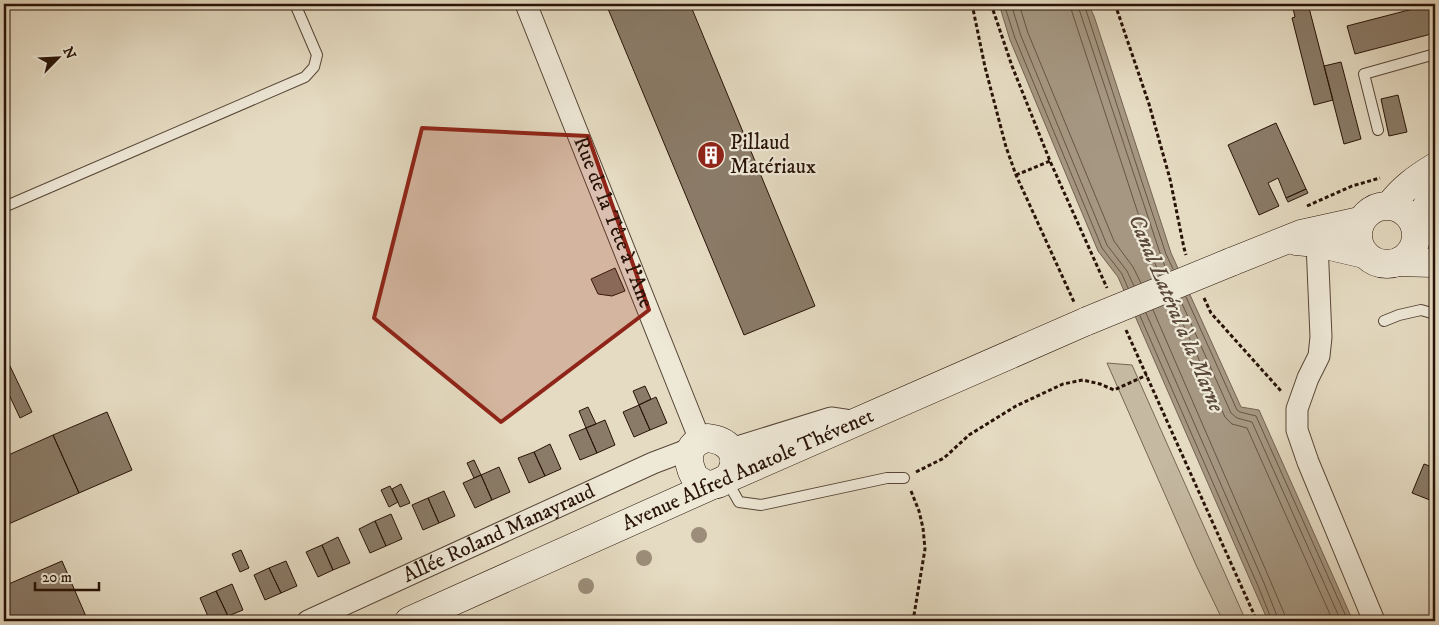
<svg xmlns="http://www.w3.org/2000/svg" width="1439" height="625" font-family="'IM FELL DW Pica',serif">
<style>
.green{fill:#c5b9a2;stroke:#766654}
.water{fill:#a59782;stroke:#736251}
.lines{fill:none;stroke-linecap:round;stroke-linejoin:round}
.shore{stroke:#654;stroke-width:1}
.building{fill:#8a7b68;stroke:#281307}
.service-casing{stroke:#574536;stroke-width:12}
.minor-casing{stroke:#574536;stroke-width:23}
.secondary-casing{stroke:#281307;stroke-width:29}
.path{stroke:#281307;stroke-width:3;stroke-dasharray:4 2.5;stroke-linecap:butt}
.service{stroke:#eee8d7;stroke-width:10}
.minor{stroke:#eee8d7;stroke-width:21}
.secondary{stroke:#eee8d7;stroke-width:28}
.secondary-bridge-casing{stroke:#281307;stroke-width:29;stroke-linecap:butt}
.secondary-bridge{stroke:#eee8d7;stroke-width:28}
.tree{fill:#9b8d79}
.marked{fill:#8f2418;fill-opacity:0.2;stroke:#8f2418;stroke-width:4;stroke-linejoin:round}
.labels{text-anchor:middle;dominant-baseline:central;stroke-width:4.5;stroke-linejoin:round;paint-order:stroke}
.poi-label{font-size:21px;fill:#281307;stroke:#eee8d7;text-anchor:start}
.street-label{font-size:21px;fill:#281307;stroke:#eee8d7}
.water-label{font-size:22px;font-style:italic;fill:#5a4838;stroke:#eee8d7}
</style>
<rect width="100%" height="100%" fill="#e5dbc2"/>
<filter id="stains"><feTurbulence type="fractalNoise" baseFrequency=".004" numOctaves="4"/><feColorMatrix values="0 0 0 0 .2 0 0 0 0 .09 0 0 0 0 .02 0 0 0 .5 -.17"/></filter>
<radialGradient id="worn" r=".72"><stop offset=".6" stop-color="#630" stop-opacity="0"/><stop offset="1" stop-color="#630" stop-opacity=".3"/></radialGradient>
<path class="green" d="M 1107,363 L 1132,365 L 1246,621 L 1223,621 L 1196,565 Z"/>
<path class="water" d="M 999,4 L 1088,4 L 1094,16 L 1171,253 L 1241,407 L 1259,410 L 1353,621 L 1268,621 L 1118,277 L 1098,251 L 1010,40 Z"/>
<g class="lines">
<path class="shore" d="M 1004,4 L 1015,38 L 1102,248 L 1122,274 L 1128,288
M 1011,4 L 1021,36 L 1107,245 L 1127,271 L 1134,286
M 1019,4 L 1028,33 L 1114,241 L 1133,267 L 1141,283
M 1070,4 L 1072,12 L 1153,259 L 1160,275
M 1078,4 L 1079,9 L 1161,256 L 1167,272
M 1084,4 L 1141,179 L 1166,254 L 1173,269
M 1186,297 L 1237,410 L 1240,412 L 1256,416 L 1348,621
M 1180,299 L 1231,413 L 1237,418 L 1252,422 L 1341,621
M 1173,302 L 1225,417 L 1232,424 L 1247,428 L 1333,621
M 1153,310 L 1270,580 L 1284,613 L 1286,621
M 1146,313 L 1264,583 L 1277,616 L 1278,621
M 1140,316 L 1258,586 L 1271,618 L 1272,621"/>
</g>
<path class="building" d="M 606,4 L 690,4 L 815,306 L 744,335 Z
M 1292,4 L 1308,4 L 1333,100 L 1314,105 L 1292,18 L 1295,17 Z
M 1432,4 L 1435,4 L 1435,33 L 1355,54 L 1347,26 Z
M 1341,62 L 1361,139 L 1344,144 L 1324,66 Z
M 1398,95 L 1407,132 L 1389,136 L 1381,99 Z
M 1276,123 L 1306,189 L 1286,198 L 1278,178 L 1268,183 L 1279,206 L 1259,215 L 1228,145 Z
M 1306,189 L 1308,193 L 1288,202 L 1286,198 Z
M 615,268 L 625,291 L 612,296 L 598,294 L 591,279 Z
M 9,364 L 32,412 L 20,418 L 4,384 L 4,367 Z
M 645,386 L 651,399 L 639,405 L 633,391 Z
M 656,397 L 667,423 L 650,430 L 639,405 Z
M 639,405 L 650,430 L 634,437 L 623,412 Z
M 588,407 L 596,424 L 586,428 L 579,411 Z
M 107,412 L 132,470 L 79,493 L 53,435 Z
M 605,420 L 615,445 L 597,453 L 586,428 Z
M 586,428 L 597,453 L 580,460 L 569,435 Z
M 53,435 L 79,493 L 4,526 L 4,457 Z
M 550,444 L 561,469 L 545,476 L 534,452 Z
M 534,452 L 545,476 L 529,483 L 518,458 Z
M 474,460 L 481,475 L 474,478 L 467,463 Z
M 1424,464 L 1435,468 L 1435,502 L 1412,493 Z
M 499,467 L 510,492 L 492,500 L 481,475 Z
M 481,475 L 492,500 L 475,508 L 463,483 Z
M 401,484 L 410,503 L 400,507 L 392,489 Z
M 390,486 L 398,502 L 389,507 L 381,490 Z
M 444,491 L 455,516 L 439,523 L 428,498 Z
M 428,498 L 439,523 L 423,530 L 412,505 Z
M 391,514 L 402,539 L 386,546 L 375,521 Z
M 375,521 L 386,546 L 370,553 L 359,529 Z
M 1435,522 L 1435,536 L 1430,534 Z
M 338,537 L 350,563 L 333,570 L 322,545 Z
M 322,545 L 333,570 L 318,577 L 306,552 Z
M 241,550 L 249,568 L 240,572 L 232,554 Z
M 62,561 L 88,621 L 11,621 L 4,604 L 4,586 Z
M 286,561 L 297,586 L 281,593 L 269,568 Z
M 269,568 L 281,593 L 265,600 L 254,575 Z
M 232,584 L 243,610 L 228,616 L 216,591 Z
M 216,591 L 228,616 L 217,621 L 210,621 L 200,598 Z
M 4,604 L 11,621 L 4,621 Z"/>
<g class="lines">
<g class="service-casing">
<path id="service" d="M 1378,130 L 1364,74 L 1435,54
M 4,207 L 305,77 L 314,67 L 317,55 L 295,4
M 1384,321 L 1399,315 L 1421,310 L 1435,314
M 726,479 L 739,502 L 761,505 L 887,478 L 904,478"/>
</g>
<g class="minor-casing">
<g id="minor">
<path id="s1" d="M 526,4 L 700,440"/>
<path d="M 1317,243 L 1321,337 L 1319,356 L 1308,378 L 1297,409 L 1297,430 L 1308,462 L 1374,621"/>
<path d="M 731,449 L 831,418 L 858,422"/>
<path id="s2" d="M 308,621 L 653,463 L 690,449"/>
</g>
</g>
<g class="secondary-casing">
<g id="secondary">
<path d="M 1390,205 C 1403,188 1417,178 1435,167"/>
<circle cx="1387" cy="235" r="29"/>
<path d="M 1415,226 L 1435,192"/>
<path d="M 1296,241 L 1317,243 L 1364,254"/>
<path d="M 1231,262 L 1301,234 L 1360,221"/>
<path d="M 1398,262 L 1432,263 L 1435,264"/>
<path d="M 707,438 C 751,442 735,491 706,484 C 703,483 699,480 695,478 C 686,461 685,444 707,438 Z"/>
<path id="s3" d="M 409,621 L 726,479 L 1087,321"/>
</g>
</g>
<path class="path" d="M 972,4 L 985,67 L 1006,147 L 1016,175 L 1074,302
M 991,4 L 1012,66 L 1050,161 L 1107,288
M 1115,4 L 1149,104 L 1170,179 L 1184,248 L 1186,255
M 1016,175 L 1050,161
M 1307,206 L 1352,186 L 1380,178
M 1204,298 L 1211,313 L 1281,391
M 1126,330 L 1257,621
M 916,472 L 944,458 L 969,435 L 1016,406 L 1063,384 L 1083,380 L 1100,384 L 1114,390 L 1147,375
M 911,491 L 919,511 L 923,528 L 925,549 L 913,621"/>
<use href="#service" class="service"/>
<use href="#minor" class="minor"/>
<use href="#secondary" class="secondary"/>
<g class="secondary-bridge-casing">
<path id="secondary-bridge" d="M 1087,321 L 1231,262"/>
</g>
<use href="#secondary-bridge" class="secondary-bridge"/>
</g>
<g class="tree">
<circle cx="699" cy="535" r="8"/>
<circle cx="644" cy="558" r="8"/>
<circle cx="586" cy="586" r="8"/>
</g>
<path class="marked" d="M 422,128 L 588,136 L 649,310 L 501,422 L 374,318 Z"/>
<defs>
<g id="building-disc" transform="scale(1.4375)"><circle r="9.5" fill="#8f2418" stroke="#eee8d7"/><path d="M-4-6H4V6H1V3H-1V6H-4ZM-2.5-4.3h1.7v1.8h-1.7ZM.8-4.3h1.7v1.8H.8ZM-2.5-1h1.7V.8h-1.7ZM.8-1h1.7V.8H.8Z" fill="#fff"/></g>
</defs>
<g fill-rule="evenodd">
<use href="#building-disc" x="711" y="155"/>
</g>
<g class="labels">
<g class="poi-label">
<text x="730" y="143">Pillaud<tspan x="730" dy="24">Matériaux</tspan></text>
</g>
<g class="street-label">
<text stroke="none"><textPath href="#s1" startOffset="235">Rue de la Tête à l'Ane</textPath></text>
<text stroke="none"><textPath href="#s3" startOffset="371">Avenue Alfred Anatole Thévenet</textPath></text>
<text stroke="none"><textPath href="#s2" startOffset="210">Allée Roland Manayraud</textPath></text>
</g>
<g class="water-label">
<text transform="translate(1176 313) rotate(67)">Canal Latéral à la Marne</text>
</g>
</g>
<rect width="1439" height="625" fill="none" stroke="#e5dbc2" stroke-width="20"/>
<rect x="5" y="5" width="1429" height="615" fill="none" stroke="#281307" stroke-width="2.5"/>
<rect x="10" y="10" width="1419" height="605" fill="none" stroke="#281307"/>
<g transform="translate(58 58) rotate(66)" stroke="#eee8d7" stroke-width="4" paint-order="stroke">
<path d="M0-4L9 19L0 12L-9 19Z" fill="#281307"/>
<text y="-8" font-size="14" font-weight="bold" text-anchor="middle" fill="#281307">N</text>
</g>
<path d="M35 582v8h64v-8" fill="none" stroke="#281307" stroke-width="2.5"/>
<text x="42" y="582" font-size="15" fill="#281307" stroke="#eee8d7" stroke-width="4" paint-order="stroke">20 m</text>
<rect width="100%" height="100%" filter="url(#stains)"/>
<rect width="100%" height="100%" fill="url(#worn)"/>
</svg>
